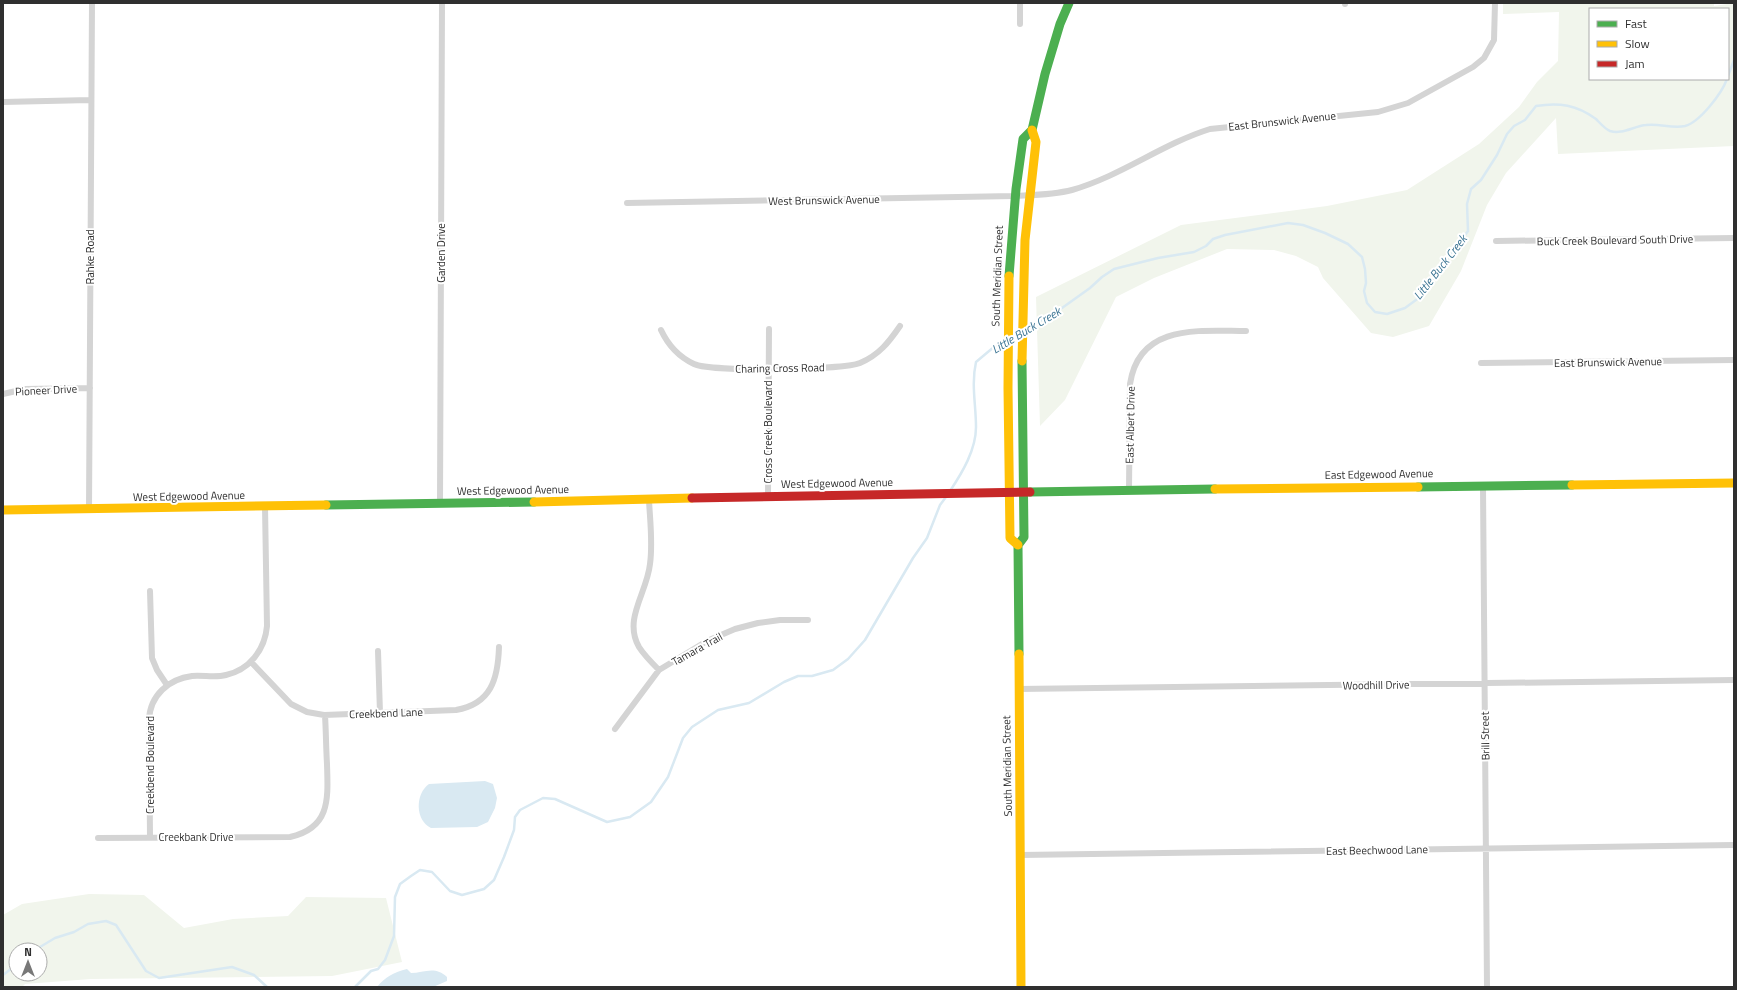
<svg xmlns="http://www.w3.org/2000/svg" width="1737" height="990" font-family="'Titillium Web',sans-serif">
<style>
.green{fill:#f1f5ec;fill-rule:evenodd}
.water{fill:#d9e9f2}
.lines{fill:none;stroke-linecap:round;stroke-linejoin:round}
.stream{stroke:#d9e9f2;stroke-width:2.5}
.street{stroke:#d4d4d4;stroke-width:6}
.fast{stroke:#4caf50;stroke-width:9}
.slow{stroke:#ffc107;stroke-width:9}
.jam{stroke:#c62828;stroke-width:9}
.labels{text-anchor:middle;dominant-baseline:central;stroke-width:4;stroke-linejoin:round;paint-order:stroke}
.street-label{font-size:11px;fill:#2f2f2f;stroke:#fff}
.water-label{font-size:12px;font-style:italic;fill:#3b7493;stroke:#fff}
</style>
<rect width="100%" height="100%" fill="#fff"/>
<path class="green" d="M 1503,3 L 1714,3 L 1714,6 L 1734,3 L 1734,146 L 1558,154 L 1556,118 L 1506,173 L 1487,205 L 1461,271 L 1429,326 L 1393,337 L 1371,333 L 1323,278 L 1318,267 L 1296,256 L 1274,250 L 1227,249 L 1154,278 L 1116,297 L 1065,400 L 1040,426 L 1036,297 L 1181,225 L 1327,206 L 1407,190 L 1479,144 L 1519,107 L 1537,82 L 1558,61 L 1559,12 L 1503,14 ZM 1590,9 L 1728,9 L 1728,79 L 1590,79 Z
M 89,894 L 144,895 L 184,928 L 233,919 L 288,916 L 306,897 L 386,898 L 402,962 L 332,976 L 91,979 L 25,984 L 22,987 L 3,987 L 3,915 L 22,904 ZM 16,950 L 40,950 L 40,974 L 16,974 Z"/>
<path class="water" d="M 485,781 L 493,784 L 497,798 L 495,808 L 488,822 L 477,827 L 431,828 C 415,820 415,794 429,784 Z
M 407,969 L 411,973 C 423,973 435,965 447,977 L 447,981 L 433,987 L 377,987 C 385,977 394,972 407,969 Z"/>
<g class="lines">
<path class="stream" d="M 1728,76 L 1734,60
M 1025,330 L 1062,308 L 1090,288 L 1102,277 L 1114,269 L 1158,258 L 1194,252 L 1206,246 L 1213,239 L 1225,235 L 1288,223 L 1303,225 L 1325,233 L 1348,244 L 1362,257 L 1365,269 L 1366,283 L 1364,291 L 1367,303 L 1375,312 L 1387,314 L 1405,308 L 1420,297 L 1468,231 L 1467,204 L 1471,189 L 1481,180 L 1497,155 L 1507,134 L 1514,126 L 1525,120 L 1536,106 C 1559,102 1577,105 1596,119 C 1600,123 1605,129 1610,131 C 1622,135 1634,126 1646,125 C 1659,123 1672,129 1685,126 C 1700,122 1722,93 1727,79
M 950,491 C 962,473 976,450 976,427 C 976,405 971,384 976,362 L 995,346 L 1005,341
M 35,950 L 55,938 L 74,932 L 88,924 L 106,921 L 116,925 L 146,971 L 159,978 L 232,967 L 254,975 L 267,987
M 3,975 L 16,965
M 355,987 L 371,971 L 378,969 L 385,960 L 394,936 L 395,897 L 400,884 L 411,876 L 420,870 L 432,872 L 450,891 L 462,895 L 484,889 L 494,880 L 504,857 L 514,830 L 515,817 L 520,810 L 543,798 L 555,799 L 607,822 L 630,817 L 651,802 L 668,777 L 683,738 L 692,727 L 718,710 L 749,703 L 784,682 L 798,676 L 812,676 L 833,670 L 848,659 L 865,640 L 913,558 L 927,538 L 940,505 L 946,497"/>
<path class="street" d="M 1020,3 L 1020,24
M 1345,3 L 1345,4
M 3,102 L 90,100
M 627,203 L 1014,196 C 1033,195 1053,195 1072,190 C 1121,176 1162,144 1210,129 L 1378,112 L 1408,103 L 1473,67 L 1484,58 L 1494,40 L 1495,3
M 1496,241 L 1734,238
M 661,330 C 668,345 679,357 694,364 C 710,372 843,370 860,363 C 879,355 889,342 900,326
M 1481,363 L 1734,360
M 3,394 L 25,389 L 90,388
M 1483,486 L 1487,987
M 1129,490 L 1130,384 C 1139,323 1200,331 1246,331
M 768,497 L 769,329
M 649,500 C 650,521 653,543 650,564 C 647,593 623,619 639,647 C 644,655 652,663 659,670
M 440,503 L 442,3
M 89,510 L 92,3
M 150,591 L 152,658 L 157,670 L 167,685
M 378,651 L 380,713
M 251,662 L 291,704 L 307,712 L 324,715 L 456,710 C 491,704 498,679 499,647
M 1018,689 L 1734,680
M 615,729 L 659,670 L 707,641 L 735,629 L 758,623 L 780,620 L 808,620
M 150,837 L 149,720 C 150,695 169,679 192,676 C 204,675 215,678 226,675 C 249,670 265,650 267,626 L 265,506
M 98,838 L 290,837 C 331,828 328,798 327,764 C 326,748 326,731 325,715
M 1020,855 L 1734,845"/>
<path class="fast" d="M 1009,276 L 1016,189 L 1023,139 L 1032,130 L 1045,74 L 1060,24 L 1069,3
M 1418,487 L 1572,485
M 1030,492 L 1215,489
M 326,505 L 534,502
M 1019,654 L 1018,545 L 1024,537 L 1022,361"/>
<path class="slow" d="M 1009,276 L 1008,388 L 1010,538 L 1018,545
M 1022,361 L 1025,240 L 1036,142 L 1032,130
M 1572,485 L 1734,483
M 1215,489 L 1418,487
M 534,502 L 692,498
M 3,510 L 326,505
M 1019,654 L 1021,987"/>
<path class="jam" d="M 692,498 L 1030,492"/>
</g>
<g class="labels">
<g class="street-label">
<text transform="translate(1282 121) rotate(-6)">East Brunswick Avenue</text>
<text transform="translate(824 200) rotate(-1)">West Brunswick Avenue</text>
<text transform="translate(1615 240) rotate(-1)">Buck Creek Boulevard South Drive</text>
<text transform="translate(441 253) rotate(-90)">Garden Drive</text>
<text transform="translate(90 257) rotate(-90)">Rahke Road</text>
<text transform="translate(997 276) rotate(-88)">South Meridian Street</text>
<text transform="translate(1608 362) rotate(-1)">East Brunswick Avenue</text>
<text transform="translate(780 368) rotate(-1)">Charing Cross Road</text>
<text transform="translate(46 390) rotate(-3)">Pioneer Drive</text>
<text transform="translate(1130 425) rotate(-89)">East Albert Drive</text>
<text transform="translate(768 432) rotate(-90)">Cross Creek Boulevard</text>
<text transform="translate(1379 474) rotate(-1)">East Edgewood Avenue</text>
<text transform="translate(837 483) rotate(-1)">West Edgewood Avenue</text>
<text transform="translate(513 490) rotate(-1)">West Edgewood Avenue</text>
<text transform="translate(189 496) rotate(-1)">West Edgewood Avenue</text>
<text transform="translate(697 649) rotate(-29)">Tamara Trail</text>
<text transform="translate(1376 685) rotate(-1)">Woodhill Drive</text>
<text transform="translate(386 713) rotate(-2)">Creekbend Lane</text>
<text transform="translate(1485 736) rotate(-91)">Brill Street</text>
<text transform="translate(150 765) rotate(-90)">Creekbend Boulevard</text>
<text transform="translate(1007 766) rotate(-91)">South Meridian Street</text>
<text x="196" y="837">Creekbank Drive</text>
<text transform="translate(1377 850) rotate(-1)">East Beechwood Lane</text>
</g>
<g class="water-label">
<text transform="translate(1440 267) rotate(-52)">Little Buck Creek</text>
<text transform="translate(1026 330) rotate(-31)">Little Buck Creek</text>
</g>
</g>
<rect width="1737" height="990" fill="none" stroke="#2f2f2f" stroke-width="8"/>
<rect x="1589" y="8" width="140" height="72" fill="#ffffff" stroke="#acacac"/>
<rect x="1597" y="21" width="20" height="6" fill="#4caf50" stroke="#acacac"/>
<text x="1625" y="28" font-size="12" fill="#2f2f2f">Fast</text>
<rect x="1597" y="41" width="20" height="6" fill="#ffc107" stroke="#acacac"/>
<text x="1625" y="48" font-size="12" fill="#2f2f2f">Slow</text>
<rect x="1597" y="61" width="20" height="6" fill="#c62828" stroke="#acacac"/>
<text x="1625" y="68" font-size="12" fill="#2f2f2f">Jam</text>
<g transform="translate(28 962)"><circle r="19" fill="#ffffff" stroke="#acacac"/>
<path d="M0-3L7 15L0 10L-7 15Z" fill="#787878"/>
<text y="-6" font-size="11" font-weight="bold" text-anchor="middle" fill="#2f2f2f">N</text>
</g>
</svg>
